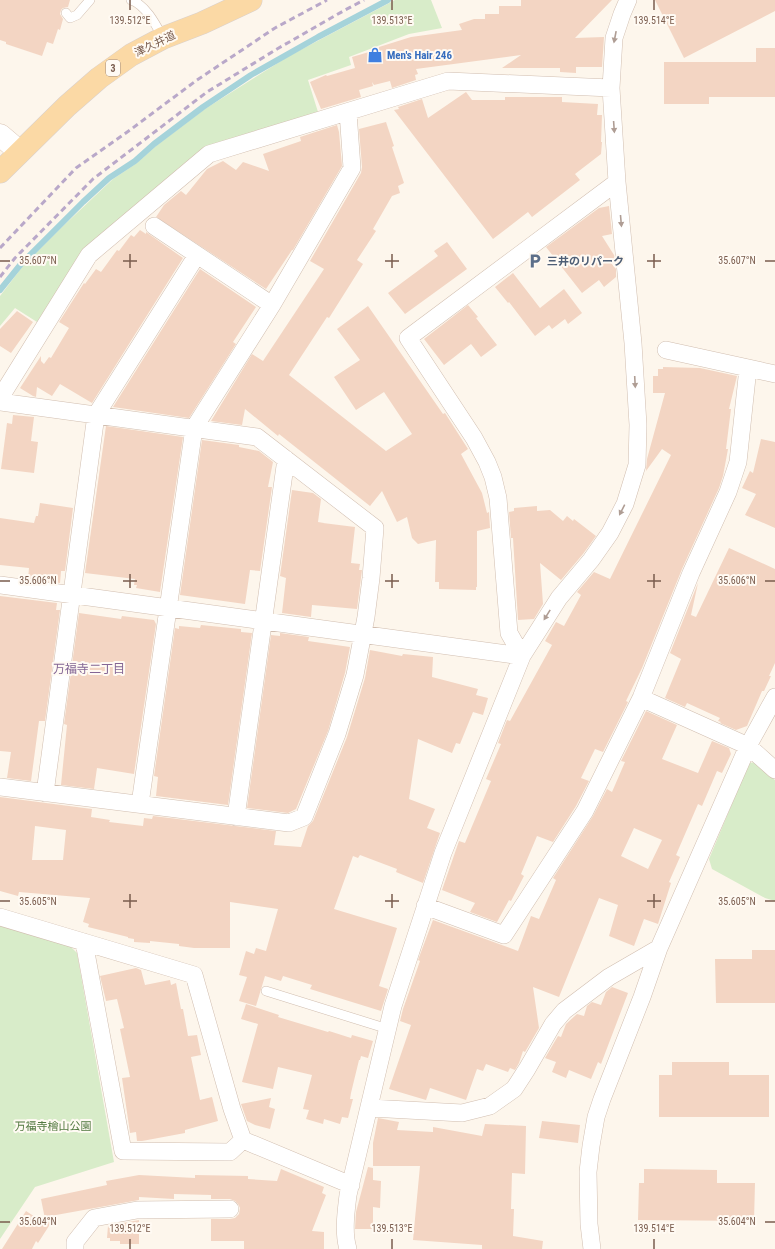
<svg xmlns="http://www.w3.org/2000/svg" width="775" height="1249" font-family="'Roboto Condensed','Noto Sans JP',sans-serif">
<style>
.green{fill:#d8ecc9}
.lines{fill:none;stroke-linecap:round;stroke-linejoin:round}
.stream{stroke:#a5d3da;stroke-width:6}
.building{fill:#f3d5c3;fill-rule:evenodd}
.lane-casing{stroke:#d1beb0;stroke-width:10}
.street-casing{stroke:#d1beb0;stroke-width:18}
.secondary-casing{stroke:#d6c0b0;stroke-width:23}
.primary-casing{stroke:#dad1cd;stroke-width:23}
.lane{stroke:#fff;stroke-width:9}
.street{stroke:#fff;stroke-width:17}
.secondary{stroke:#fff;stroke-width:22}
.primary{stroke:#fbd9a5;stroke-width:22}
.rail{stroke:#b9a8c9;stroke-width:3;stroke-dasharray:6 4;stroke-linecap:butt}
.oneway{fill:#af9d94}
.ticks{fill:none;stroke:#7a5c4d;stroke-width:1.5}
.labels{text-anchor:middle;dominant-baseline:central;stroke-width:4;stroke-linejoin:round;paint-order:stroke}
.shield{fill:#fffaf3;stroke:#a28b7f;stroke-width:1}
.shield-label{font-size:10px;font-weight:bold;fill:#7a5c4d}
.street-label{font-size:11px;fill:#7a5c4d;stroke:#fffaf3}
.shop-label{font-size:11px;font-weight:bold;fill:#366cbe;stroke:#fffaf3;text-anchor:start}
.service-label{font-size:11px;font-weight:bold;fill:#4e5e75;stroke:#fffaf3;text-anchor:start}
.park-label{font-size:11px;fill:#537a41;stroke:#fffaf3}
.neighbourhood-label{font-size:12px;fill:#846695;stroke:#fffaf3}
.ticks-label{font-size:10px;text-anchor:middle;fill:#7a5c4d;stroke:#fffaf3;stroke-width:4;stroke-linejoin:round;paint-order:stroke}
</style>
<rect width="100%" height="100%" fill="#fdf6ec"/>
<path class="green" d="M 395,0 L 431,0 L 442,28 L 409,34 L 349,57 L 351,65 L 308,80 L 318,112 L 206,146 L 82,252 L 37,322 L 15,308 L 0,326 L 0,296 L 23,266 L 61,228 L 113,179 L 137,163 L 156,146 L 205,109 L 254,78 L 289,56 Z
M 757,762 L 775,780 L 775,901 L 765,898 L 712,869 L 709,859 L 749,763 Z
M 0,926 L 69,945 L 77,953 L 114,1162 L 35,1187 L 0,1239 Z"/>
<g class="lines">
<path class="stream" d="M 0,290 L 21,264 L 83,202 L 109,178 L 135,161 L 154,144 L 203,107 L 251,75 L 318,37 L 388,0"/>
</g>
<path class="building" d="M 0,0 L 70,0 L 68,7 L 63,8 L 61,10 L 60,14 L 63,19 L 60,30 L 58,29 L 53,44 L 47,42 L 42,56 L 6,44 L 6,42 L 0,40 Z
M 521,0 L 612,0 L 575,38 L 604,37 L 602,67 L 576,67 L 576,73 L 560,72 L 560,68 L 502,68 L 521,55 L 416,69 L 418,74 L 415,75 L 416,80 L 392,88 L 390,81 L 374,85 L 372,82 L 373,86 L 359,90 L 361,97 L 321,109 L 310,82 L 326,75 L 327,76 L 355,68 L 352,57 L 379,49 L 379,47 L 411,37 L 462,30 L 459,24 L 474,19 L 485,19 L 485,14 L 499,14 L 499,6 L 521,6 Z
M 655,0 L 775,0 L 775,11 L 684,58 Z
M 756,48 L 775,48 L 775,97 L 709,97 L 709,104 L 664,104 L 664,62 L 756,62 Z
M 466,92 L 472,100 L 505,100 L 505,97 L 562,97 L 562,102 L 598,104 L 597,115 L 602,115 L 601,142 L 602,142 L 601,154 L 575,174 L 580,180 L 532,217 L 528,212 L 493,239 L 394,110 L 399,109 L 398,107 L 422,99 L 428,118 Z
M 386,122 L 394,146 L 392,147 L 404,183 L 398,186 L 400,193 L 392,196 L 373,229 L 376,231 L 357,260 L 363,264 L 329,318 L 327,317 L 289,375 L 386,451 L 412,434 L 384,392 L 356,410 L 334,377 L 360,360 L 337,329 L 368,306 L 443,414 L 445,413 L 468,449 L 461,454 L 482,493 L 487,513 L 489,512 L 490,528 L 477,531 L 477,587 L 476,587 L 476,590 L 439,589 L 439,582 L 435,582 L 436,540 L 418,544 L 412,538 L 407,517 L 397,522 L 382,491 L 370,506 L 279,434 L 278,436 L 245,409 L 242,425 L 211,421 L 252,354 L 263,361 L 324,269 L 310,261 L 361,173 L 362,167 L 359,129 Z
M 337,125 L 339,132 L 342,166 L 293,250 L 292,250 L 266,289 L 156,217 L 164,205 L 181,191 L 186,195 L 207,169 L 223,161 L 236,170 L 243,162 L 269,171 L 263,154 L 301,141 L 300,137 Z
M 609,206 L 612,234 L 602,236 L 614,255 L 615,260 L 611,263 L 616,269 L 616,277 L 604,287 L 599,280 L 582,293 L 546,247 L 599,208 Z
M 140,230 L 146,234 L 146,232 L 183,258 L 92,403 L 60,384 L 52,396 L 37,387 L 36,397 L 33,396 L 20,388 L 41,356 L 41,361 L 44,364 L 49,357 L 51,358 L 69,328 L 59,322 L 84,283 L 85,284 L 96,269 L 101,272 L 117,250 L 119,251 L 131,235 L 134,237 Z
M 447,242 L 467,269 L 405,314 L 388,293 L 438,256 L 434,251 Z
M 200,269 L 256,307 L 233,342 L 236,344 L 189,418 L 113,407 Z
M 513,273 L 540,308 L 564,289 L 582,313 L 568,324 L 565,319 L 552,329 L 549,325 L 535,336 L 509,302 L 508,303 L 495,287 Z
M 468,305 L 478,317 L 476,318 L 497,345 L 481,357 L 471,344 L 444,365 L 424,339 Z
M 17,311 L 33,322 L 11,353 L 0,346 L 0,329 Z
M 663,367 L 700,368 L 737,376 L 729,409 L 731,409 L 726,449 L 728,449 L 723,476 L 719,488 L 682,569 L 642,668 L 626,701 L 628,702 L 603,752 L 595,749 L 581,778 L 589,781 L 576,806 L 553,842 L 537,836 L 521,874 L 524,876 L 511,901 L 509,900 L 497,922 L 470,912 L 475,903 L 442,890 L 459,841 L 465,843 L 491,781 L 486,779 L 501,744 L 498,743 L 507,720 L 510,721 L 552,645 L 545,641 L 556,622 L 564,626 L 581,595 L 577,592 L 594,572 L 610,579 L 671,455 L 662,449 L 646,471 L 647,459 L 665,393 L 653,393 L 653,376 L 658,376 L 658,369 L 663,369 Z
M 13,415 L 34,417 L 31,441 L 38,442 L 34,473 L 1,469 L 7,423 L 12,424 Z
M 106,426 L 183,437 L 160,592 L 136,588 L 137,585 L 134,585 L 135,579 L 85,573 Z
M 761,439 L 775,442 L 775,528 L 745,515 L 756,494 L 742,488 L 750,471 L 753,473 Z
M 202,440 L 239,445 L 239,447 L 259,451 L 273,462 L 268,487 L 272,487 L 260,571 L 250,570 L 245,604 L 180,595 Z
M 292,490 L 313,493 L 321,499 L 318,522 L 324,523 L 323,523 L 355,527 L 351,563 L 360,564 L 359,570 L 362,570 L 357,609 L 312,605 L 311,617 L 282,613 L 286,578 L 280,576 Z
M 40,503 L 73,508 L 65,571 L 61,571 L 60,583 L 28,579 L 29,568 L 0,565 L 0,518 L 34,523 L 36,516 L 38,516 Z
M 537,506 L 537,511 L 550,510 L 563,521 L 567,516 L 573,521 L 574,519 L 596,536 L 583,554 L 561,580 L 540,563 L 543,604 L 534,619 L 518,620 L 513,538 L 511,538 L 509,512 L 514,511 L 514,508 Z
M 729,548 L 775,569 L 775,663 L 769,676 L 771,676 L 764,691 L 762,691 L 747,726 L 736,730 L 720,723 L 721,722 L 718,721 L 720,718 L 687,703 L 685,707 L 665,698 L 681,659 L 670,653 L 698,583 L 691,615 L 696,617 Z
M 0,596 L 57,603 L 56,610 L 60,610 L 45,721 L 39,721 L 31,781 L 7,778 L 11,752 L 0,751 Z
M 79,613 L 121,619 L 122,616 L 154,620 L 156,624 L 134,774 L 97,768 L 94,789 L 61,785 L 67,725 L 64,724 Z
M 201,625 L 241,629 L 241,632 L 252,633 L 228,805 L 156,796 L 158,777 L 154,776 L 175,628 L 179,629 L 179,626 L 200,628 Z
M 280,633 L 309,637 L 308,641 L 350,647 L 345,673 L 328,731 L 296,809 L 288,813 L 247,808 L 271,635 L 280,636 Z
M 370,650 L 402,656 L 403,654 L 433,657 L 432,677 L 478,689 L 476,695 L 488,698 L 483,715 L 473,712 L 460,744 L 456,743 L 452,753 L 418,739 L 409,799 L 435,809 L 427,828 L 440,833 L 423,883 L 396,872 L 397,869 L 360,855 L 358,858 L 353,856 L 334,909 L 397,928 L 379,986 L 388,989 L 381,1011 L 310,989 L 312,985 L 283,976 L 281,981 L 265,976 L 256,1006 L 239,1001 L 247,977 L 239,975 L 246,951 L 254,954 L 256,948 L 266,951 L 278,909 L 230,902 L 230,948 L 194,948 L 179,946 L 179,944 L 150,941 L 150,943 L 134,942 L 134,939 L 128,938 L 128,937 L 88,927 L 89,924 L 83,922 L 90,898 L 19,892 L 18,896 L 0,891 L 0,797 L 92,809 L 91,817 L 110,820 L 109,822 L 143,826 L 144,818 L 152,819 L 153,816 L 276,831 L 274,845 L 301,847 L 308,826 L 313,821 L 347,737 L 365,678 ZM 35,826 L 66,830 L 63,860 L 32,860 Z
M 646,711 L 677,725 L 662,759 L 698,773 L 712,741 L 729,748 L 731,754 L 722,773 L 717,771 L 702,806 L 698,804 L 676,855 L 680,857 L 669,882 L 671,883 L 658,924 L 644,919 L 634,946 L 609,936 L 618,905 L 599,898 L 559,997 L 533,987 L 539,1028 L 525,1052 L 523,1051 L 519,1063 L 515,1070 L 510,1068 L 508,1072 L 486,1064 L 483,1071 L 477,1069 L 466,1100 L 430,1088 L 426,1100 L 389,1089 L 411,1025 L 400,1021 L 403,1009 L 420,961 L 418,960 L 433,920 L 518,951 L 531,916 L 539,919 L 556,880 L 553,878 L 593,816 L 607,789 L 612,792 L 625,762 L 621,761 ZM 634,828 L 662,840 L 648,869 L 621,856 Z
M 752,950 L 775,950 L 775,1003 L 716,1003 L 715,959 L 752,959 Z
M 136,968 L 141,970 L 145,985 L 170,980 L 171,985 L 176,983 L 181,1009 L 183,1009 L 188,1036 L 197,1035 L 201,1055 L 191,1057 L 200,1100 L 212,1097 L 218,1121 L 185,1130 L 185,1133 L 142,1141 L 137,1141 L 136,1132 L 130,1133 L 122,1078 L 130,1077 L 120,1029 L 124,1028 L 117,999 L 106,1001 L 100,976 Z
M 612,987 L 628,993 L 601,1064 L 598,1062 L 591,1079 L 569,1070 L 566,1078 L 552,1072 L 556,1062 L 545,1058 L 558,1036 L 561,1037 L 566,1024 L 577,1014 L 584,1016 L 587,1006 L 592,1002 L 601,1005 L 606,992 Z
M 246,1004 L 279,1015 L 278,1017 L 328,1032 L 329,1031 L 351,1038 L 352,1035 L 373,1041 L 368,1058 L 361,1056 L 360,1060 L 359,1060 L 351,1093 L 350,1099 L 353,1099 L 348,1118 L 342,1117 L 340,1124 L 324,1119 L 323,1124 L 306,1119 L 309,1110 L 303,1109 L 312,1075 L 278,1067 L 273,1089 L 242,1082 L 258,1024 L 241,1019 Z
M 672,1062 L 729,1062 L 729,1075 L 769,1075 L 769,1117 L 659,1117 L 659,1075 L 672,1075 Z
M 271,1098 L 269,1107 L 275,1109 L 270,1129 L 255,1125 L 247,1121 L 241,1104 Z
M 378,1118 L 399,1122 L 397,1130 L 433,1132 L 433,1127 L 482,1136 L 485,1124 L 526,1126 L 525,1174 L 512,1173 L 511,1209 L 514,1209 L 513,1236 L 543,1241 L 542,1249 L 482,1249 L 482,1245 L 413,1240 L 420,1166 L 373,1166 L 373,1143 Z
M 542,1121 L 580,1125 L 578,1143 L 539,1138 Z
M 368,1167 L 373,1168 L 373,1180 L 381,1181 L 380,1208 L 373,1207 L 373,1229 L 355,1229 L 356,1212 Z
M 281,1169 L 324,1187 L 322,1193 L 326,1195 L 312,1231 L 324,1232 L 324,1249 L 244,1249 L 244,1241 L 211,1241 L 211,1219 L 230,1219 L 235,1218 L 239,1214 L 240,1208 L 238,1204 L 235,1201 L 230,1199 L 211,1199 L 211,1195 L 174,1194 L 174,1199 L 139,1197 L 139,1200 L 56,1215 L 38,1243 L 36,1241 L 32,1249 L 2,1249 L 26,1211 L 46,1224 L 41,1199 L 107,1185 L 106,1181 L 139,1175 L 195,1178 L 195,1175 L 248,1176 L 248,1179 L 277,1181 Z
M 644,1169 L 717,1170 L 717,1183 L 755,1183 L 754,1221 L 638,1220 L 639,1183 L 644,1183 Z
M 139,1220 L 139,1244 L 120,1244 L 120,1241 L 110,1241 L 110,1238 L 107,1238 L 108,1226 Z"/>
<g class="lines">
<g class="lane-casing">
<path id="lane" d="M 131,0 C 146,5 156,25 163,38
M 66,13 L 70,18 L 77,15 L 90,0
M 266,991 L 388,1029"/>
</g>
<g class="street-casing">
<path id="street" d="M 154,226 L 272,305
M 666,350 L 775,374
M 0,398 L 89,255 L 209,154 L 448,81 L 611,88
M 0,402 L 257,437 L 375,528 L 371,578 L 366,617 L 355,675 L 337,734 L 304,817 L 289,823 L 0,787
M 0,585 L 522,656
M 522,656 L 509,633 L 498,498 L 493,477 L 487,462 L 474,438 L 408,338 L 617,182
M 641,698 L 748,746 L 775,770
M 45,793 L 96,415 L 197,255
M 140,804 L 194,428 L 272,305 L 352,168 L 348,112
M 236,817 L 286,459
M 425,906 L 504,935 L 585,811 L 641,698 L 691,573 L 728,492 L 738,462 L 748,368
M 0,917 L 194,975 L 232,1109 L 243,1140 L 351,1185
M 84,942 L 123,1151 L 230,1152 L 243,1140
M 370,1108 L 462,1113 L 490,1106 L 514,1089 L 527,1069 L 553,1024 L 564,1011 L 609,977 L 659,948
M 75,1249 L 75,1242 L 94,1218 L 137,1210 L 230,1209
M 348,1249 C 343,1232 346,1212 348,1195 L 393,1006 L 443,853 L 522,656 L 559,598 L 591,560 L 610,533 L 625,504 L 637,465 L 638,425 L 633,343 L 617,182 L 611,88 L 614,38 L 622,14 L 628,0
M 592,1249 L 589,1224 L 588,1172 L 591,1146 L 596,1117 L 602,1099 L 642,997 L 659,948 L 748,746 L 775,697"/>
</g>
<g class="secondary-casing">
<path id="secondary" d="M 0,135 L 20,152"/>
</g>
<g class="primary-casing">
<path id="primary" d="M 0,172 L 67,106 L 99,78 L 131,55 L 163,38 L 202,23 L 251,0"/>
</g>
<use href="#lane" class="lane"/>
<use href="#street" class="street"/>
<use href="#secondary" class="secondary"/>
<use href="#primary" class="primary"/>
<path class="rail" d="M 0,248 L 76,168 L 130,130 L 197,80 L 275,28 L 327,0
M 0,277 L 15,258 L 93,179 L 207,92 L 277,49 L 345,10 L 364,0"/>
</g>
<defs><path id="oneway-solid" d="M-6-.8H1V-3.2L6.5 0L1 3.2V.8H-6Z"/></defs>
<g class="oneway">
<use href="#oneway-solid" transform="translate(615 37) rotate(101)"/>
<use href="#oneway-solid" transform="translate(614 127) rotate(86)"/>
<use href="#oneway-solid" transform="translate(621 221) rotate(85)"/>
<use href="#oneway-solid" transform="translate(635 382) rotate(87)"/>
<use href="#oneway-solid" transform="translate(622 510) rotate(117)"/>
<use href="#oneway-solid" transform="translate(547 615) rotate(122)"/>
</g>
<path class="ticks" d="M 130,0 L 130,10M 392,0 L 392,10M 654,0 L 654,10M 130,254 L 130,268M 392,254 L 392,268M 654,254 L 654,268M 0,261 L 10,261M 123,261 L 137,261M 385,261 L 399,261M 647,261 L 661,261M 765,261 L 775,261M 130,574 L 130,588M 392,574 L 392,588M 654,574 L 654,588M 0,581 L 10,581M 123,581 L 137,581M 385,581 L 399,581M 647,581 L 661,581M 765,581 L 775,581M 130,894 L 130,908M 392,894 L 392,908M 654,894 L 654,908M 0,901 L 10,901M 123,901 L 137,901M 385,901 L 399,901M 647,901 L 661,901M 765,901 L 775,901M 0,1222 L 10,1222M 765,1222 L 775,1222M 130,1239 L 130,1249M 392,1239 L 392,1249M 654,1239 L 654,1249"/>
<defs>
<g id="shop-bare" transform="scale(1.2)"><path d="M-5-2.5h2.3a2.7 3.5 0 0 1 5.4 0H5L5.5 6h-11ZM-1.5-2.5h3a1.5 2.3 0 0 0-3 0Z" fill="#3f7fe0" stroke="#fffaf3" stroke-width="2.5" paint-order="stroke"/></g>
<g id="parking-bare" transform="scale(1.2)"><path d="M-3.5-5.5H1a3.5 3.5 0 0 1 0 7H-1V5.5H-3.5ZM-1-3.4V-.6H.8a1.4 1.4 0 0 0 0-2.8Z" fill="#5c6f8a" stroke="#fffaf3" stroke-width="2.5" paint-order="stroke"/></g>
</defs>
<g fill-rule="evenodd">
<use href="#shop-bare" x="375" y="55"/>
<use href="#parking-bare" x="535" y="261"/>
</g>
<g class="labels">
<rect class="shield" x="106" y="60" width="14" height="16" rx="3"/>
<g class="shield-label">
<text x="113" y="68">3</text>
</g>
<g class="street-label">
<text transform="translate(155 44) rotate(-26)">津久井道</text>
</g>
<g class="shop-label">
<text x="387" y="55">Men's Hair 246</text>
</g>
<g class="service-label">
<text x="547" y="261">三井のリパーク</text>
</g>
<g class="park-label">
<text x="53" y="1126">万福寺檜山公園</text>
</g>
<g class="neighbourhood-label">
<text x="89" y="669">万福寺二丁目</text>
</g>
</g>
<g class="ticks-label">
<text x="130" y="24">139.512°E</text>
<text x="392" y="24">139.513°E</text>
<text x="654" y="24">139.514°E</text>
<text x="38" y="264">35.607°N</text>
<text x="737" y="264">35.607°N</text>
<text x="38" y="584">35.606°N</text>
<text x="737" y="584">35.606°N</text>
<text x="38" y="905">35.605°N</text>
<text x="737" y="905">35.605°N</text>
<text x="38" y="1225">35.604°N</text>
<text x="737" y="1225">35.604°N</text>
<text x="130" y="1232">139.512°E</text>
<text x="392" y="1232">139.513°E</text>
<text x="654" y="1232">139.514°E</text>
</g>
</svg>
